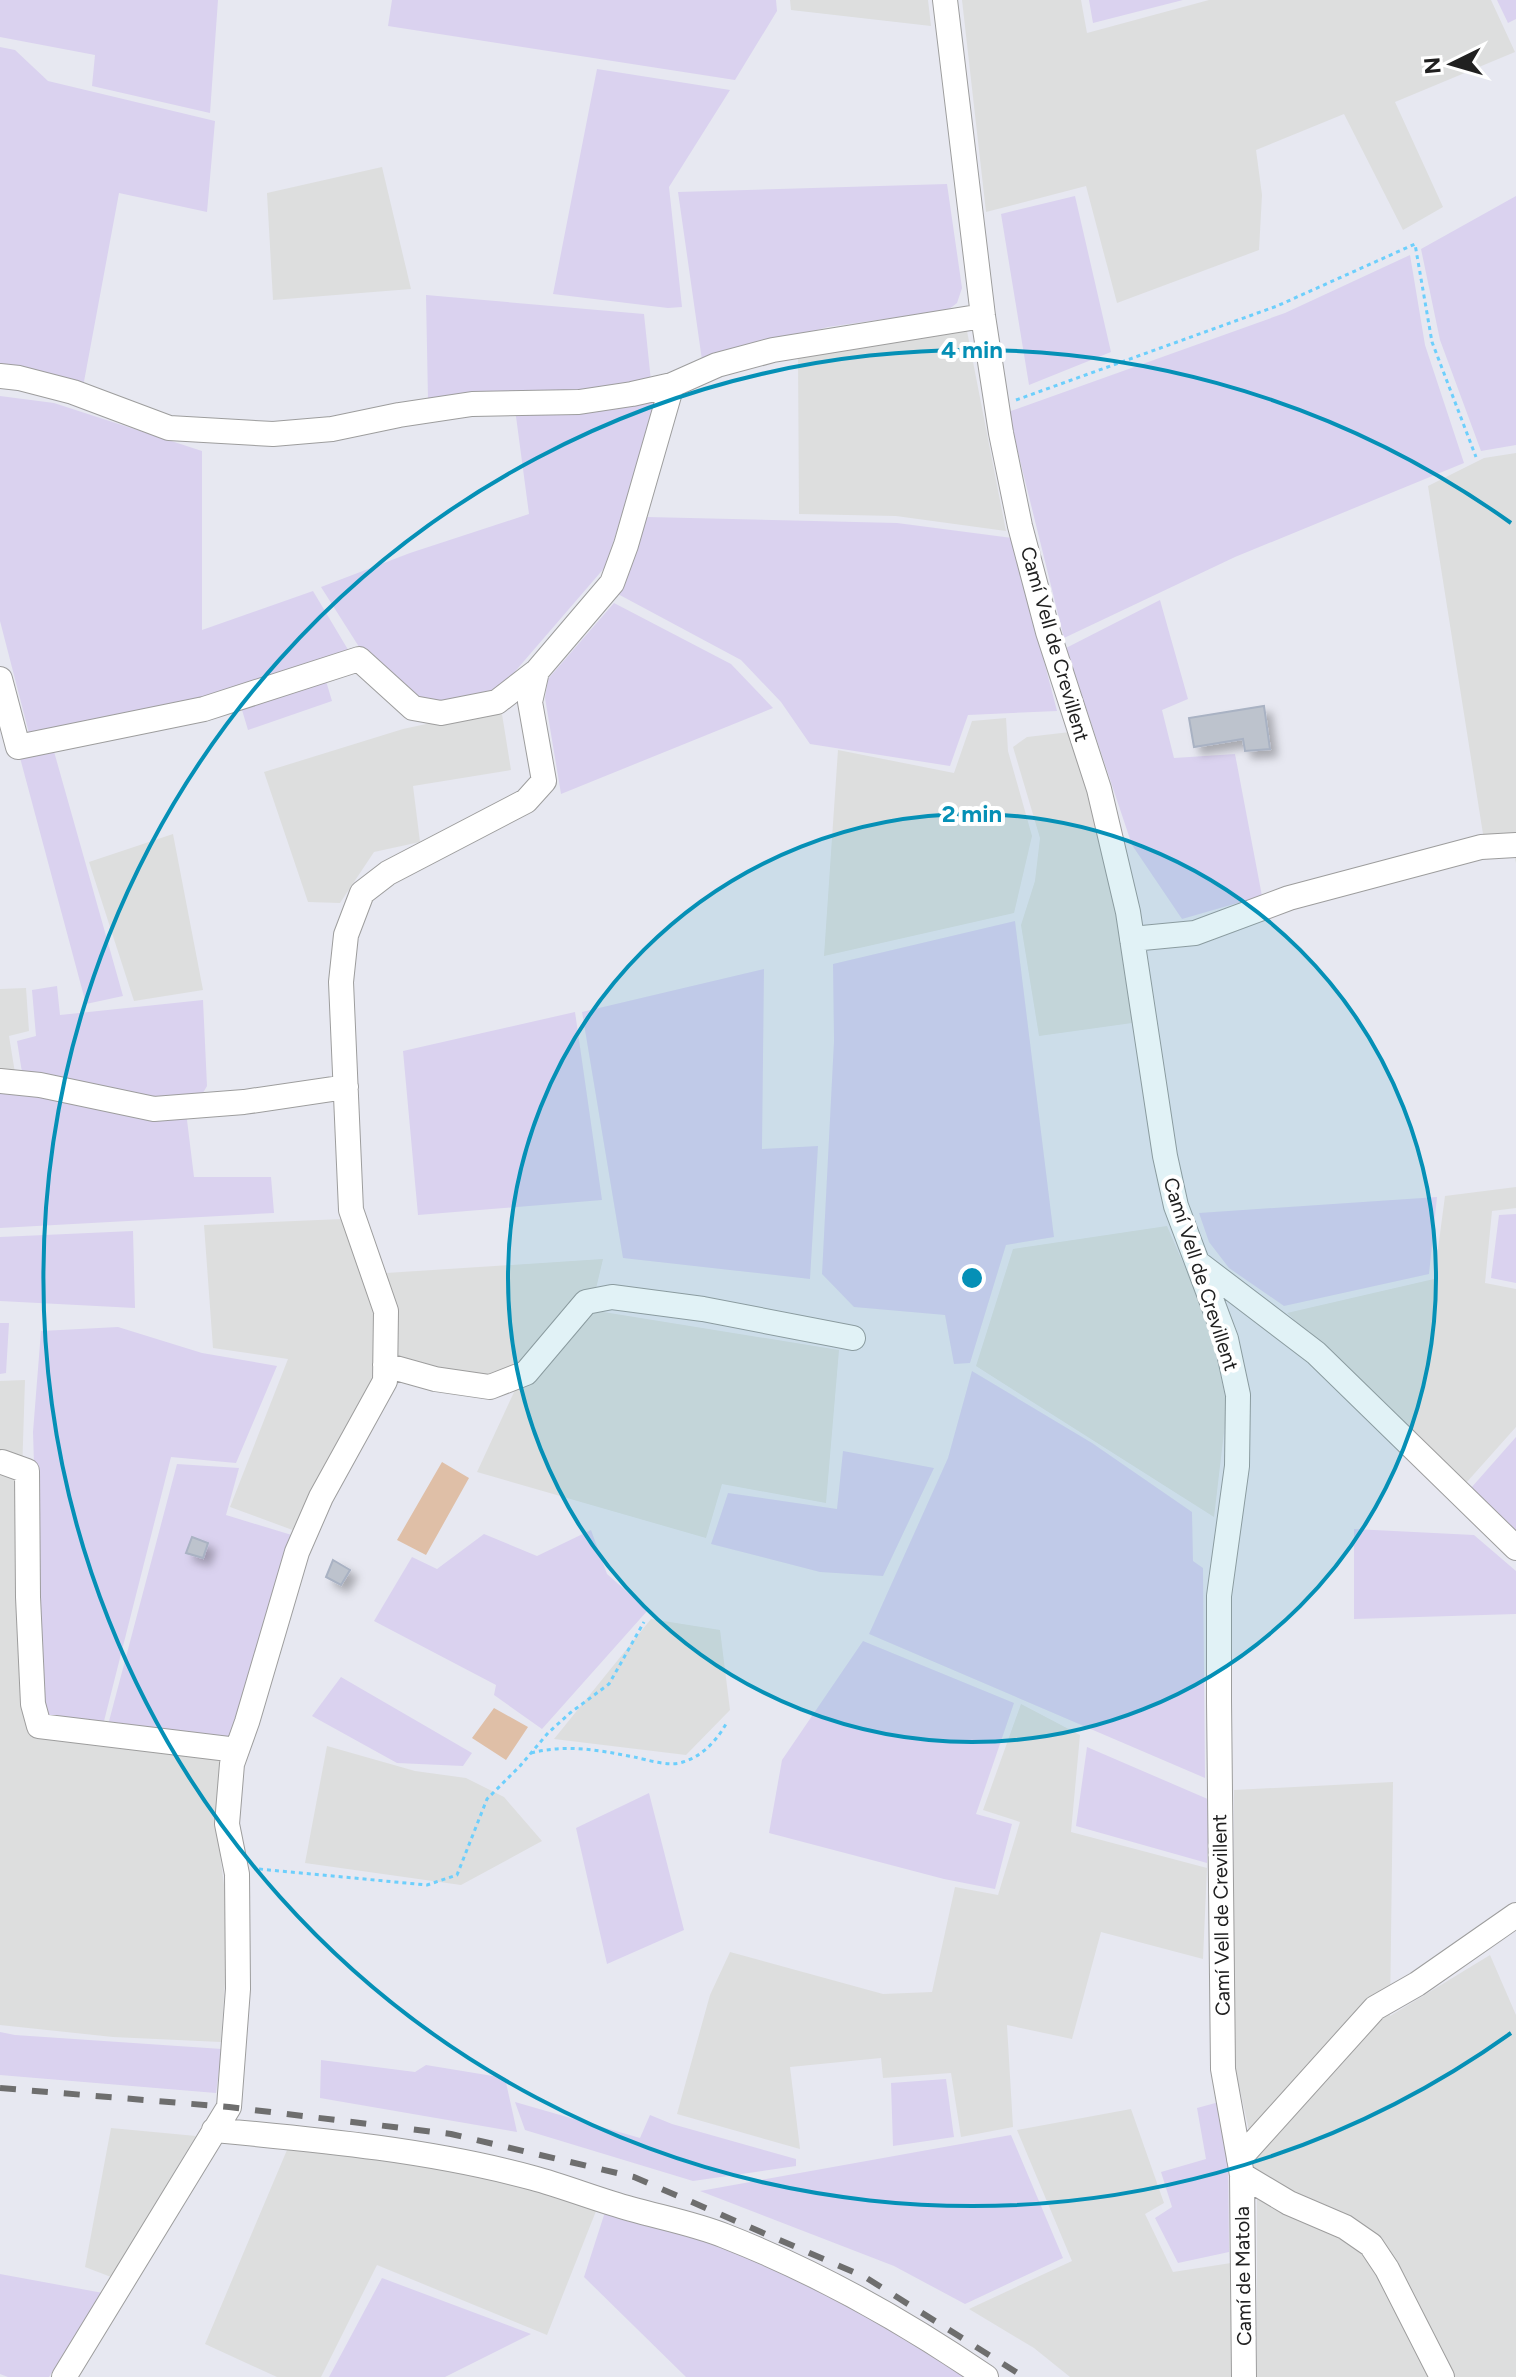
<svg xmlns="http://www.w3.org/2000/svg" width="1516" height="2377" font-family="Figtree,sans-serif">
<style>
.residential{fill:#dddede}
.farmland{fill:#dad2ef}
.water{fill:#dfbfa7}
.building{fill:#bdc3cd;stroke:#a9b2c3;stroke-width:2;filter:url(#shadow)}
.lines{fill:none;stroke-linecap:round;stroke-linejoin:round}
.minor-casing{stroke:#9d9d9d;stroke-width:26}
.path{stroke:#6dcffc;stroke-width:3;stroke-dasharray:4 4;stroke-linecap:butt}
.minor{stroke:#fff;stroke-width:24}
.rail{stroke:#6e6e6e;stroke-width:6;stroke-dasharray:16 16;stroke-linecap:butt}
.ring{fill:none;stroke:#0590b6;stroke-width:4}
.labels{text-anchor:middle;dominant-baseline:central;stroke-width:8;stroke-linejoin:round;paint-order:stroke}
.street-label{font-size:20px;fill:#202020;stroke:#fff}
.centre{fill:#0590b6;stroke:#fff;stroke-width:4}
.ring-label{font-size:24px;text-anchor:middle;font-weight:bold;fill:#0590b6;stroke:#fff;stroke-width:8;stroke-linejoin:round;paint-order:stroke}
</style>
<defs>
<filter id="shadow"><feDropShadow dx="7" dy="7" stdDeviation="4" flood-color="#0004"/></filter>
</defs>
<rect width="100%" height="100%" fill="#e7e8f1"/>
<path class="residential" d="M 790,0 L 928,0 L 931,26 L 791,10 Z
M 962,0 L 1081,0 L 1087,33 L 1209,0 L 1491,0 L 1515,52 L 1395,102 L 1443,207 L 1403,230 L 1344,114 L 1256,150 L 1262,195 L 1259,250 L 1117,303 L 1086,186 L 986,212 Z
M 382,167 L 411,289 L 273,300 L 267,193 Z
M 967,331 L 1006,531 L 896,516 L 799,514 L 798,356 Z
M 1516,453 L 1516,863 L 1509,835 L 1483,834 L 1428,486 L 1484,458 Z
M 501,708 L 511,770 L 413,786 L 420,842 L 374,852 L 340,903 L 308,902 L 264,772 L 403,729 Z
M 1006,718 L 1008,751 L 1032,836 L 1014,913 L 824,956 L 838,750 L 954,773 L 972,721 Z
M 1070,732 L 1112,881 L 1132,1023 L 1039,1036 L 1021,925 L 1035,881 L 1040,838 L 1013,747 L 1027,737 Z
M 173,834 L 203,990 L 134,1001 L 89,862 Z
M 26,988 L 29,1031 L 9,1036 L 15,1073 L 0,1071 L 0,989 Z
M 1516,1187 L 1516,1208 L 1492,1211 L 1485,1283 L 1516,1289 L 1516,1427 L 1466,1483 L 1287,1313 L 1434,1279 L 1445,1196 Z
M 342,1219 L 376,1313 L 372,1379 L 298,1532 L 230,1507 L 288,1359 L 213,1348 L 204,1225 Z
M 1167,1226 L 1211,1327 L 1227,1407 L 1214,1517 L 976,1366 L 1013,1249 Z
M 603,1259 L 591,1310 L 839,1350 L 826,1503 L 722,1484 L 706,1538 L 477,1472 L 515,1390 L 394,1379 L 398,1317 L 386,1273 Z
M 25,1380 L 18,1597 L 32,1730 L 225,1752 L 216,1824 L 229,1923 L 221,2042 L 113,2037 L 0,2025 L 0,1381 Z
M 651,1619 L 720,1630 L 730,1710 L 686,1755 L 554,1739 Z
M 1021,1704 L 1080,1735 L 1071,1832 L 1207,1868 L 1203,1959 L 1101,1932 L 1072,2039 L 1007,2025 L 1013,2127 L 961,2137 L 951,2073 L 883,2078 L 881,2058 L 790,2067 L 800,2149 L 677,2114 L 710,1995 L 730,1952 L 883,1994 L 932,1992 L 955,1887 L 998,1895 L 1020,1822 L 983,1810 Z
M 327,1746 L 415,1771 L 466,1778 L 504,1797 L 542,1841 L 461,1885 L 305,1863 Z
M 1393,1782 L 1390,2016 L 1490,1955 L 1516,2015 L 1516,2377 L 1257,2377 L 1257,2200 L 1250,2135 L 1234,2063 L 1234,1790 Z
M 1131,2109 L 1164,2203 L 1145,2214 L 1173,2272 L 1231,2263 L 1231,2377 L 1070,2377 L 1034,2348 L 969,2309 L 1072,2261 L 1017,2130 Z
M 111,2128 L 196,2136 L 111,2277 L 85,2267 Z
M 287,2150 L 376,2157 L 494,2177 L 598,2206 L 547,2335 L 377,2265 L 321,2377 L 277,2377 L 205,2344 Z"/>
<path class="farmland" d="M 0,0 L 218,0 L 210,113 L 92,86 L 95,55 L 0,37 Z
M 392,0 L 776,0 L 777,11 L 735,80 L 388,26 Z
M 1089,0 L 1183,0 L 1093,23 Z
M 1497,0 L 1516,0 L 1516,19 L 1508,23 Z
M 0,47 L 15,50 L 48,81 L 215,121 L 207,212 L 119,193 L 83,387 L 0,367 Z
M 597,69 L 730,90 L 669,187 L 682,307 L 668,308 L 553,294 Z
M 947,184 L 962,288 L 957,303 L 948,310 L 828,327 L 702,360 L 678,192 Z
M 1075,196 L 1111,352 L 1029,385 L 1001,214 Z
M 1516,196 L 1516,445 L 1481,451 L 1440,340 L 1421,249 Z
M 1410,255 L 1425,345 L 1464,463 L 1235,557 L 1064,638 L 1008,412 L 1285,313 Z
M 426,295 L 644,314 L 654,410 L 606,566 L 512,675 L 476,707 L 425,704 L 361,650 L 321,587 L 410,553 L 529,514 L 513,394 L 428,400 Z
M 0,396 L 54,403 L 202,451 L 202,630 L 313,591 L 350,653 L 205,698 L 31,741 L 0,621 Z
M 647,517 L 897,523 L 1012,538 L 1057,711 L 968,715 L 950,766 L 810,744 L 781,702 L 741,660 L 616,593 Z
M 1160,600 L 1188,699 L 1162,710 L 1174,758 L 1235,754 L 1262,896 L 1182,919 L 1132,845 L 1066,648 Z
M 614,603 L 731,664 L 773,708 L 561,794 L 545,698 L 548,679 Z
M 323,671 L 332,701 L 248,730 L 239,700 Z
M 53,748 L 123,996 L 86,1004 L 19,754 Z
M 1015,921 L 1054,1237 L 1006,1245 L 970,1363 L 954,1364 L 945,1315 L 854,1307 L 822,1274 L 834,1041 L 833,964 Z
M 764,969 L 762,1149 L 818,1146 L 810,1279 L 623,1258 L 582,1012 Z
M 57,986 L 60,1015 L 203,1000 L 207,1086 L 187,1120 L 194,1177 L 271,1177 L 274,1213 L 0,1228 L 0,1085 L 24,1085 L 17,1041 L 36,1036 L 32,990 Z
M 575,1012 L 602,1200 L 418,1215 L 403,1051 Z
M 1437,1197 L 1429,1274 L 1284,1306 L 1229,1268 L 1209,1242 L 1199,1213 Z
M 1516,1214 L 1516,1283 L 1491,1278 L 1499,1215 Z
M 133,1231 L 135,1308 L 0,1301 L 0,1237 Z
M 0,1323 L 9,1323 L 6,1373 L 0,1374 Z
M 118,1327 L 202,1353 L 277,1366 L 236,1463 L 171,1457 L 103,1725 L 42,1718 L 33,1432 L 41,1331 Z
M 972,1371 L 1092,1443 L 1192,1512 L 1193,1561 L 1203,1568 L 1205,1778 L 869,1634 L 948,1458 Z
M 1516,1437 L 1516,1533 L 1471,1488 Z
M 843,1451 L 934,1468 L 883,1576 L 820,1572 L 711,1544 L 728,1493 L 837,1509 Z
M 177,1464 L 239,1468 L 226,1515 L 295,1536 L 232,1737 L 108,1725 Z
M 1354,1529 L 1474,1535 L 1516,1571 L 1516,1614 L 1354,1619 Z
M 591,1530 L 607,1574 L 648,1610 L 542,1729 L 494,1695 L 496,1685 L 374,1621 L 412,1557 L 437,1569 L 484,1534 L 537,1556 Z
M 863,1641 L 1014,1703 L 976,1814 L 1012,1824 L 995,1889 L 944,1879 L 769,1833 L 782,1760 Z
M 341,1677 L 472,1753 L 463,1766 L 397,1763 L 312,1716 Z
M 1087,1747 L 1210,1800 L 1207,1863 L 1076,1826 Z
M 649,1793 L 684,1930 L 607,1964 L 576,1828 Z
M 0,2032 L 15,2035 L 222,2049 L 216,2093 L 0,2075 Z
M 321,2060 L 415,2072 L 426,2065 L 505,2078 L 517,2132 L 320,2098 Z
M 946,2079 L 954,2137 L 893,2146 L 891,2083 Z
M 515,2102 L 640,2138 L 650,2115 L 672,2124 L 796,2159 L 796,2166 L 693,2181 L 525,2130 Z
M 1219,2102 L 1228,2156 L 1229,2252 L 1178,2263 L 1155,2218 L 1172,2207 L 1161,2172 L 1206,2159 L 1197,2108 Z
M 1011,2135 L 1063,2258 L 965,2304 L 894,2266 L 700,2191 Z
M 605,2212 L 676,2227 L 809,2284 L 974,2377 L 686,2377 L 584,2277 Z
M 0,2274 L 103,2293 L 49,2377 L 8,2377 L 0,2374 Z
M 382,2278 L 531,2334 L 445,2377 L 329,2377 Z"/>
<path class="water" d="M 442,1462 L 469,1478 L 426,1555 L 397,1540 Z
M 494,1708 L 528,1727 L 506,1760 L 472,1738 Z"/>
<path class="building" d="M 1264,706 L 1270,749 L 1245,751 L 1243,739 L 1194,747 L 1189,718 Z
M 192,1537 L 208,1543 L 203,1558 L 186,1553 Z
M 333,1560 L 350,1570 L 341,1585 L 326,1577 Z"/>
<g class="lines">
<g class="minor-casing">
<path id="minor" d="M 945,0 L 983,316 L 1001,433 L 1020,526 L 1048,632 L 1099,789 L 1128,912 L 1165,1156 L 1176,1206 L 1226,1339 L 1238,1395 L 1237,1466 L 1219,1596 L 1219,1701 L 1223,2069 L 1242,2175 L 1289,2203 L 1345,2227 L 1371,2245 L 1387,2269 L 1442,2377
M 0,376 L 19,378 L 73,392 L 169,428 L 273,434 L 332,429 L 399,415 L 472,404 L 579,402 L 632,394 L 672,385 L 717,365 L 773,350 L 983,316
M 0,679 L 18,747 L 204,709 L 359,659 L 413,708 L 441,713 L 497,702 L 537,671
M 1132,939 L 1195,933 L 1289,898 L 1481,847 L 1516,845
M 0,1081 L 40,1085 L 154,1109 L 244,1102 L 346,1087
M 1198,1263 L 1316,1353 L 1516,1548
M 385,1365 L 435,1379 L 490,1387 L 526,1373 L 586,1302 L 612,1297 L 703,1309 L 853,1338
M 2,1462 L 27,1471 L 28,1597 L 33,1704 L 39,1726 L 237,1750
M 214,2130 C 320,2140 430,2150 533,2178 C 566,2187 598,2200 631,2209 C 663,2218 695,2224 725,2236 C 817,2272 904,2321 986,2377
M 1239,2159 L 1375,2008 L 1417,1984 L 1516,1915
M 1242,2175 L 1244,2377
M 64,2377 L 229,2107 L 238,1989 L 237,1874 L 227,1824 L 232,1764 L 247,1722 L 297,1552 L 321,1497 L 385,1381 L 386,1311 L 351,1210 L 341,982 L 346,935 L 362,893 L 388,873 L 526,801 L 544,781 L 530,702 L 537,671 L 612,583 L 626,545 L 672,385"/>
</g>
<path class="path" d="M 1016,400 L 1277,306 L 1415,244 L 1432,342 L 1476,457
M 531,1753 C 567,1744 598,1750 634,1757 C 648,1760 670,1767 683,1762 C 703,1756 718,1739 727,1722
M 259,1869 L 427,1885 L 457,1875 L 487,1799 L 520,1766 L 548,1733 L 570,1713 L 609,1684 L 644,1622"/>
<use href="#minor" class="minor"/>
<path class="rail" d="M 0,2088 L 229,2107 L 451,2134 L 634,2177 L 865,2277 L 1024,2377"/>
</g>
<circle cx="972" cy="1278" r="464" fill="#0590b6" fill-opacity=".12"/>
<g class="ring">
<circle cx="972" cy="1278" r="464"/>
<path d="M1511 2033A928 928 0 1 1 1511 523"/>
</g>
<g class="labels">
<g class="street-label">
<text transform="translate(1055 644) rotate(74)">Camí Vell de Crevillent</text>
<text transform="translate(1201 1274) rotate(72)">Camí Vell de Crevillent</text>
<text transform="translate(1221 1915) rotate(-91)">Camí Vell de Crevillent</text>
<text transform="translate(1243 2276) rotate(-91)">Camí de Matola</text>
</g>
</g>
<circle cx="972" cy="1278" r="12" class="centre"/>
<g class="ring-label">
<text x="972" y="358">4 min</text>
<text x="972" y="822">2 min</text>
</g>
<g transform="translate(1452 64) rotate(265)" stroke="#ffffff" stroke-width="6" paint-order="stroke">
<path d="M0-6L14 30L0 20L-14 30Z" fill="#202020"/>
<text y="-12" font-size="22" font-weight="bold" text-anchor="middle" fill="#202020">N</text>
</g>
</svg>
